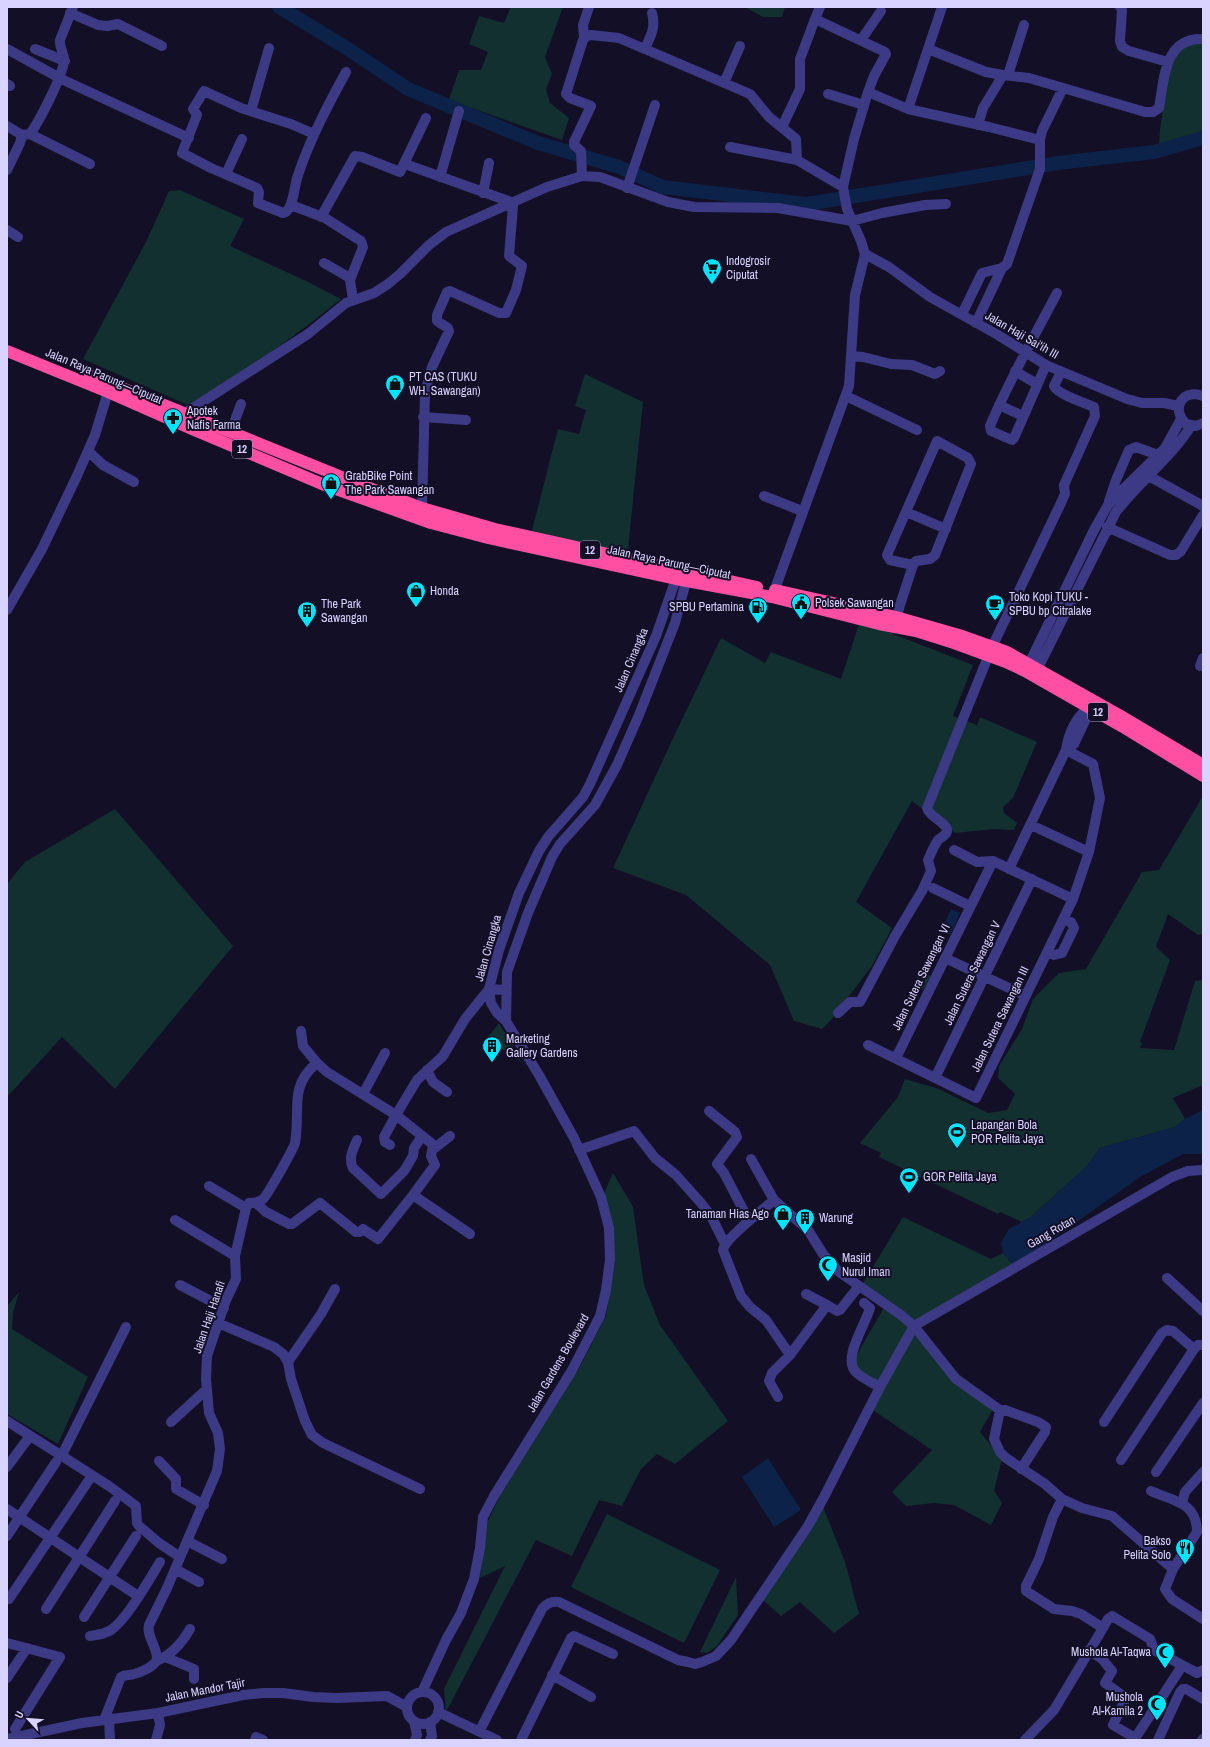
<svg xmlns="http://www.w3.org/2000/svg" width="1210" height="1747" font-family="'Archivo Narrow',sans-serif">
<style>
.green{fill:#12302f}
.water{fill:#0c2248}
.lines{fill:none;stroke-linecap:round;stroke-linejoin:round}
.river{stroke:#0c2248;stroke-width:14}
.minor{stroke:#3d3a85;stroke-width:10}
.highway{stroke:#ff4fa3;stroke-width:12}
.labels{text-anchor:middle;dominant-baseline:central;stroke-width:4;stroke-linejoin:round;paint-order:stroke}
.shield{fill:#130f26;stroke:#9e99be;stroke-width:1}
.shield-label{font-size:11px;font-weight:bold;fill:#d9d4ff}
.poi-label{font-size:12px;fill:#d9d4ff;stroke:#130f26;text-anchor:start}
.street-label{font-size:12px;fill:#d9d4ff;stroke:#130f26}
</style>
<rect width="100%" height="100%" fill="#130f26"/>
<path class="green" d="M 511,7 L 563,7 L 545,57 L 552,74 L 546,89 L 550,103 L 569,118 L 562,140 L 449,100 L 459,70 L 481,70 L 488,52 L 469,44 L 479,16 L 504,23 Z
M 745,7 L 785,7 L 782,17 L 763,17 Z
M 1203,43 L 1203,131 L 1159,145 L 1160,130 L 1170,62 L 1187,45 Z
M 180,190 L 244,219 L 230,246 L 306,281 L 341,299 L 308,325 L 255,364 L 188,405 L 83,359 L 147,240 L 169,191 Z
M 585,374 L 643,402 L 628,549 L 623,566 L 528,546 L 558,429 L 579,434 L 586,410 L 575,406 Z
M 860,621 L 973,665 L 953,716 L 977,725 L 980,717 L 1037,742 L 1013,798 L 1003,807 L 1004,813 L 1017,823 L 1014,830 L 994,829 L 955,833 L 912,801 L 856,902 L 892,928 L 872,966 L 831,1020 L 822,1029 L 794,1021 L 770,965 L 686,895 L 613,868 L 676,732 L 721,638 L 765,663 L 771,652 L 841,679 Z
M 1203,796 L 1203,934 L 1198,935 L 1168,914 L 1156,947 L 1170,960 L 1140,1042 L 1142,1043 L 1140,1048 L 1174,1050 L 1195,981 L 1203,980 L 1203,1085 L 1173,1098 L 1185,1119 L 1175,1127 L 1100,1148 L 1087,1166 L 1031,1217 L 1022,1222 L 1000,1212 L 998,1214 L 879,1157 L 881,1153 L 860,1143 L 898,1097 L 905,1079 L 939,1089 L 988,1113 L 1007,1110 L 1015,1094 L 998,1078 L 999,1066 L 1022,1029 L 1033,999 L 1059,973 L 1086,969 L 1142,872 L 1159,870 Z
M 115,809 L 233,946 L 115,1089 L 62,1037 L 7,1097 L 7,884 L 25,862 Z
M 920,971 L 931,976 L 923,990 L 913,985 Z
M 499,1023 L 521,1062 L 487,1038 Z
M 613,1173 L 633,1207 L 644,1285 L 660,1325 L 728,1421 L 675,1464 L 657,1454 L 641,1469 L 622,1506 L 599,1500 L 572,1556 L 536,1540 L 446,1712 L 444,1689 L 505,1566 L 480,1578 L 488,1521 L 500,1496 L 581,1365 L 606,1316 L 615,1263 L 603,1196 Z
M 903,1217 L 991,1259 L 1003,1253 L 1015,1266 L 915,1327 L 944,1363 L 996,1402 C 992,1413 985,1422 980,1432 L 1002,1459 L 994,1491 L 1002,1503 L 991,1525 L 954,1505 L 934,1503 L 906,1506 L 892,1492 L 932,1450 L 868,1407 L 880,1384 L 859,1372 L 852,1363 L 886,1304 L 862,1285 Z
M 19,1292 L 13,1313 L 12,1329 L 88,1377 L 58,1444 L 7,1414 L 7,1306 Z
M 823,1507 L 845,1562 L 859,1614 L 834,1633 L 800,1602 L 781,1616 L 763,1600 Z
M 607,1514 L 720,1570 L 684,1643 L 571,1587 Z
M 736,1577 L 738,1615 L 717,1646 L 707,1653 L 700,1652 Z"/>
<path class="water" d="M 951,909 L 960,913 L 950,935 L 941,930 Z
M 1203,1110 L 1203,1154 L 1183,1154 L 1140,1177 L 1015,1266 L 1003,1253 L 1001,1242 L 1009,1229 L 1031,1217 L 1087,1166 L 1100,1148 L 1175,1127 L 1185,1119 Z
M 768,1458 L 801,1510 L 774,1527 L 742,1477 Z"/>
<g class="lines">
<path class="river" d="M 279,7 L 345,47 L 408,89 L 538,143 L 619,167 L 663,187 L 807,204 L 1058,163 L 1154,152 L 1203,138"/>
<path class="minor" d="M 1120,7 L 1122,10 L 1120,41 L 1122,47 L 1129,51 L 1168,62
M 70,13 L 98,25 L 107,26 L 118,24 L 162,46
M 584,37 L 583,25 L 589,7
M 861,40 L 881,11
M 645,48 C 651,36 656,27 652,13
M 7,49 L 56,76
M 35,49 L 65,61
M 928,49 L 986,72 L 1003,75
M 1008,75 L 1024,25
M 59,78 L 189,138
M 724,83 L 740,46
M 7,84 L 10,86
M 868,92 L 908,109 L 989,127 L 1040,140
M 828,94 L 864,105
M 908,109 L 942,7
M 251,111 L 269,48
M 978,125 L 983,108 L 1003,75 L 1029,78 L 1145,112 L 1153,112 L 1159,108 C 1164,80 1164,37 1203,39
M 7,126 L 22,135 L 30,134 L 90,164
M 782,127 L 800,89 L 800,59 L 815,19
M 30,134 C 39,122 63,75 64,61 C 65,54 59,48 60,40 L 73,7
M 314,134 L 291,124 L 241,108 L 204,91 L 193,109 L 197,115 L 182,153 L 211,168 L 257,188 L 259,192 L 258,203 L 283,213 L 286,212 C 294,205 294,186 298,175 C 310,139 328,105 346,72
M 730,147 L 797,160
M 405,164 L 511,202 L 513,206 L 509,256 L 522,266 L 516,290 L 506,313 L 499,313 L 450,291 L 447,292 L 437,315 L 437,321 L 448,328 L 449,331 L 432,367 L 425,393 L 422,508
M 7,170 L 20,143 L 22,135
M 226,174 L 242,139
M 582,176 L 581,151 L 574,145 L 574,142 L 591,106 L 570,98 L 566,94 L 583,40 L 587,36 L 591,35 L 619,38 L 750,94 L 769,117 L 796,139 L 797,160 L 843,187
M 440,177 L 459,111
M 627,188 L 655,105
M 483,193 L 489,163
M 291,205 L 325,218 L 361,241 L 363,247 L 350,280 L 353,300
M 321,217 L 355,156 L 362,157 L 400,172 L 426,118
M 7,230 L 18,237
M 865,254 L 889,267 L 930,297 L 998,335 L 1046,365 L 1127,399 L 1142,403 L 1164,403 L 1178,406
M 324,263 L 350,278
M 962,314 L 982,273 L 1002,268 L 1007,264 L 1040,169 L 1040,140 L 1042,131 L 1063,88
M 976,323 L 1002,268
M 852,356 L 863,357 L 891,364 L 912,365 L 935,374 L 940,371
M 1046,365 L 1014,438 L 1012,440 L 991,431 L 990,426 C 1009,380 1034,337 1057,293
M 1015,371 L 1037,384
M 846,396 L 917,430
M 1203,396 C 1183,388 1170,408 1186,424 L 1196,426 L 1203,423
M 999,405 L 1023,416
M 185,413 L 308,334 L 346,303 L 374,293 L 388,284 L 400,274 L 429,245 L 446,232 L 547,187 L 582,176 L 600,177 L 668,202 L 694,207 L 778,208 L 852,221 L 882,213 L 925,205 L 946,204
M 423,417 L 466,420
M 231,431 L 241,404
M 88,451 L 103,465 L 134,482
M 1145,474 L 1203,506
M 764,496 L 802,511
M 1109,501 L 1116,480 L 1129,450 L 1136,447 L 1158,455
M 906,512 L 946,529
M 1107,527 L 1170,555 L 1176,555 L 1181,551 L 1203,515
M 772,597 L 849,386 L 855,295 L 865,254 L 861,241 L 847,209 L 843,187 L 854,139 L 868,92 L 874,76 L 886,54 L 885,52 L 815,19 L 820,7
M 7,610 L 42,549 L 76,478 L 95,435 L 108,392
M 895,624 L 900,605 L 913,565 L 916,561 L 930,559 L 935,555 L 971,464 L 968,458 L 937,441 L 887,555 L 890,560 L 913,565
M 1200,666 L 1203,658
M 1026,670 L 1094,530 L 1108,505 L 1119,493 L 1165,448 L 1181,419
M 1034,676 L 1116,512 C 1140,481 1170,459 1191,426
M 1066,750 L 1074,744 L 1092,706
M 1031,825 L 1089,852
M 954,850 L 977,862 L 993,861 L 1073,899
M 1009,869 L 1066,750 C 1068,736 1076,713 1091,708
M 933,888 L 970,906
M 1047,952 L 1054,955 L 1062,953 L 1074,928 L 1071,922 L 1063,920
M 945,958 L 1026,996
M 838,1013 L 850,1002 L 860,1002 L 895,936 L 922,891 L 931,871 L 928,860 C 931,853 934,846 938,840 C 941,837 946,836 947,831 C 948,823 929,817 927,808 L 992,647 L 1060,505 L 1065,494 L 1064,485 L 1095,416 L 1094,407 C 1085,403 1057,394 1054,386 L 1061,372
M 506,1021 L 507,972 L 528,913 L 552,857 L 560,844 L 595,805 L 617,765 L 639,715 L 675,623 L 688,574
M 301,1031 L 303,1046 L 317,1063
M 868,1045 L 976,1098 L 1073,899 L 1089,852 L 1100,798 L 1093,764 L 1066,750
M 896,1058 L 993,861
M 427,1070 L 433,1082 L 447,1092
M 935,1078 L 1032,879
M 363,1094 L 385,1053
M 709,1111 L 735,1132 L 737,1137 L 717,1164 L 724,1173 L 749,1221
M 357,1140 C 353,1150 348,1158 353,1168 L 381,1194 L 404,1171 L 413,1156 L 414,1148 L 422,1136
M 390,1145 L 385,1142 L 384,1137 L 396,1115 L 436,1147 L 450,1136
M 579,1150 L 634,1131 L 655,1158 L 676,1175 L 701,1203 L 711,1216 L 725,1244
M 751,1159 L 774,1200 L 808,1230 L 823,1254 L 839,1272 L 901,1315 L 914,1326 L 956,1379 L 1000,1410 L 994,1439 L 1000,1452 L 1006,1458 L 1045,1484 L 1062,1499 L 1082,1508 L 1112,1516 L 1173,1569
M 209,1186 L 246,1208
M 413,1195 L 470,1234
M 774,1200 C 764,1209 725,1238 723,1250 L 741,1296 L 750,1307 L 766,1320 L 790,1355
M 256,1203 L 266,1212 L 289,1224 L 292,1224 L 320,1203 L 356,1232 L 360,1232 L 363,1229 L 378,1239 L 413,1195 L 435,1165 L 431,1156 L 433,1146
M 175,1220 L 235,1256
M 1167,1278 L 1203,1311
M 180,1285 L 224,1308
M 806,1294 L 827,1305
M 864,1303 L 870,1308 C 865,1326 840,1361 858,1374 C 864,1379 873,1383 880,1387
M 218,1323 L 274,1347 L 283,1354 L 288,1362 L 291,1379 L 305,1421 L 312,1435 L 323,1443 L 420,1489
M 288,1362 L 321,1314 L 335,1289
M 778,1397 L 769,1381 L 772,1373 L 790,1355 L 827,1305 L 837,1311 L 840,1310 L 859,1286
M 1000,1410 L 1005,1410 L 1038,1422 L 1046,1427 L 1045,1432 L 1021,1469
M 7,1421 L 109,1486 L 136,1506 L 137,1523 L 139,1526 L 159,1543 L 180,1557
M 171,1422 L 207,1389
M 1104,1422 L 1162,1333 L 1167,1330 L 1173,1331 L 1194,1349
M 62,1455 L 126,1327
M 1121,1460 L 1194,1349 L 1198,1345 L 1203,1345
M 159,1461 L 176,1479 L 176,1489 L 204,1505
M 7,1467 L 27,1440
M 1156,1472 L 1203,1403
M 1151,1491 C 1173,1501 1197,1502 1197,1532 L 1173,1569 L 1165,1589 L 1172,1599 L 1203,1619
M 1062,1499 L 1053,1517 L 1039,1559 L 1026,1586 L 1026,1591 L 1054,1609 L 1072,1611 L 1081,1614 L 1103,1628 L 1108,1619 L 1112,1616 L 1150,1639 L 1154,1650 L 1197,1673 L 1203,1670
M 1182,1503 L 1185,1492 L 1203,1472
M 7,1509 L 138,1596
M 7,1536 L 56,1462
M 187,1541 L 222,1559
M 175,1569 L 199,1582
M 9,1599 L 89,1480
M 46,1609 L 115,1501
M 84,1617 L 136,1536
M 90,1636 C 97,1635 105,1634 111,1630 C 127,1619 149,1580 160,1562
M 7,1643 L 60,1657 L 15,1729
M 1089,1650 L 1102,1659 L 1112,1671 L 1105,1683 L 1125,1697 L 1125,1700 L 1113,1725 L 1135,1738
M 165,1657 L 194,1669 L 194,1679
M 156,1661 C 172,1655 182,1643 190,1629
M 552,1675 L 591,1697
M 7,1678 L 27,1648
M 422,1692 L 446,1640 L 461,1613 L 474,1579 L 480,1548 L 483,1517 L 494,1496 L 571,1372 L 600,1316 L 606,1290 L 610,1260 L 609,1228 L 601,1197 L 574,1138 L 539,1075 L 506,1021 L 497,1013 L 491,1003 L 489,989 L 499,950 L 519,893 L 539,851 L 548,837 L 583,797 L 590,784 L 656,636 L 678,573
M407 1708a16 16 0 1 1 32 0a16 16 0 1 1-32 0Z
M 438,1712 L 497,1740
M 109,1719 L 110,1740
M 104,1720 L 121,1677 C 126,1674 130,1676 134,1674 C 142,1672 153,1667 157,1660 C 158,1648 146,1636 149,1625 L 167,1588 L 217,1471 L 220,1449 L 218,1433 L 209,1413 L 206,1379 L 207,1356 L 226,1300 L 236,1279 L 235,1256 L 246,1208 L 249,1203 C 254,1203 259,1203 263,1199 C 267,1196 294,1148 295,1143 C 301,1112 288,1086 317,1063 L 327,1072 L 396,1115 L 417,1080 L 443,1056 L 465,1019 L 489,989 L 506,990
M 414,1721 L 417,1735 L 415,1740
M 480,1730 L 542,1609 C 546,1604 552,1601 559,1602 L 678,1660 L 688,1662 L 695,1664 L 702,1662 L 716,1656 L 731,1640 L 808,1526 L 824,1497 L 880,1387 L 914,1326 L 1172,1177 L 1188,1171 L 1203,1170
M 7,1739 L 82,1723 L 158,1713 L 243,1695 L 263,1693 L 283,1693 L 313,1697 L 337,1698 L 387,1696 L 407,1707
M 156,1740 L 160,1725 L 158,1713
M 255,1740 L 256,1737 L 263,1740
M 430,1740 L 432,1736 L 430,1722
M 521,1740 L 571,1638 L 574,1636 L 613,1654
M 1025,1740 L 1054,1710 L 1103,1628
M 1134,1740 L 1182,1666
M 1158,1740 L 1180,1692 L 1183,1689 L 1186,1689 L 1203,1699
M 1202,1740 L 1203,1739"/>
<path class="highway" d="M 7,351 L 108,392 L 192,429 L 322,484 L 431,523 L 488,538 L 676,579 L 772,597 L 879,624 L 916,631 L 954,643 L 1006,662 L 1025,671 L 1123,727 L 1203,776
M 90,375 L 354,482 L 422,508 L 495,529 L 757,587
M 775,590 L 896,617 L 959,635 L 1007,652 L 1119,715 L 1203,765"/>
</g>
<defs>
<g id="supermarket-pin" transform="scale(1)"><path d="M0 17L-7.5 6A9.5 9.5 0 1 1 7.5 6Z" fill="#00e5ff" stroke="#130f26"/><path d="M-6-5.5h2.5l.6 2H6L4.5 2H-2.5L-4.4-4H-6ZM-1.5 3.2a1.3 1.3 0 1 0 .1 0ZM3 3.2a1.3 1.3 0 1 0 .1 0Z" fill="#111"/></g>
<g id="shop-pin" transform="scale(1)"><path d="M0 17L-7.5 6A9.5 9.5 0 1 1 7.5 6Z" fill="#00e5ff" stroke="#130f26"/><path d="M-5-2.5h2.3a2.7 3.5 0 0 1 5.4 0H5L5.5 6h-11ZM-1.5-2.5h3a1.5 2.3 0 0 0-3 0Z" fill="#111"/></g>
<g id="pharmacy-pin" transform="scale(1)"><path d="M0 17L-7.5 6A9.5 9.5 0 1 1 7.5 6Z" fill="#00e5ff" stroke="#130f26"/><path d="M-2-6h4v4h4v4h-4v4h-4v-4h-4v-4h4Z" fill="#111"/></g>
<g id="civic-pin" transform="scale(1)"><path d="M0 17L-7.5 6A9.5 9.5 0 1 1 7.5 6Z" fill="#00e5ff" stroke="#130f26"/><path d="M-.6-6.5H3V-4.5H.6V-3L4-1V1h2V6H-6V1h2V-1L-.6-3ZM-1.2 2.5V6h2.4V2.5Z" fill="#111"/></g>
<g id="cafe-pin" transform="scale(1)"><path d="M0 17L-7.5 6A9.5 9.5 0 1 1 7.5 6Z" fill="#00e5ff" stroke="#130f26"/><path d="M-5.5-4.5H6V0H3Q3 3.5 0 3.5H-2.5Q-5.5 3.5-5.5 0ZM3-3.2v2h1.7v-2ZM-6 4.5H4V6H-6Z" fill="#111"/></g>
<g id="fuel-pin" transform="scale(1)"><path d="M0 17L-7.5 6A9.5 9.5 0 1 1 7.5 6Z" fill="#00e5ff" stroke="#130f26"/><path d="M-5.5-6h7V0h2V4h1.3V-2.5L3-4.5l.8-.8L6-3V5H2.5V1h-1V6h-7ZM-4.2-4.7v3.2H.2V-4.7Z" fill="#111"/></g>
<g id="building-pin" transform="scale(1)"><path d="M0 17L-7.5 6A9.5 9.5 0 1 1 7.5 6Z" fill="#00e5ff" stroke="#130f26"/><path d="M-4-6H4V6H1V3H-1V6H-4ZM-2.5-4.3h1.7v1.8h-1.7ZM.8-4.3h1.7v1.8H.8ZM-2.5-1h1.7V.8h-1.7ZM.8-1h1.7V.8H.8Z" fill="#111"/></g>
<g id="stadium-pin" transform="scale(1)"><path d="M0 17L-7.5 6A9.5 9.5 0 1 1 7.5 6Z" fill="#00e5ff" stroke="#130f26"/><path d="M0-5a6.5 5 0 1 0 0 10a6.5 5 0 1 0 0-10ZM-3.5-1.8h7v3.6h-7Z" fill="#111"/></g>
<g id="mosque-pin" transform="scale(1)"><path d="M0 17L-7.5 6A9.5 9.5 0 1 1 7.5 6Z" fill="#00e5ff" stroke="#130f26"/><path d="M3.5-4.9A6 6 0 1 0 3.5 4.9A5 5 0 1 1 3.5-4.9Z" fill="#111"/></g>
<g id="restaurant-pin" transform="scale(1)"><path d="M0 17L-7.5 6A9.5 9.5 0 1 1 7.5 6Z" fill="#00e5ff" stroke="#130f26"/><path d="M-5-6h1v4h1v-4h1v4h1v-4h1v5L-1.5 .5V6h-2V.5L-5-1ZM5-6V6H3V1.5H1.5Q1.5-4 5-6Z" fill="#111"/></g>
</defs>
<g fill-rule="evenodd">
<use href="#supermarket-pin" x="712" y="268"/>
<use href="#shop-pin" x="395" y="384"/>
<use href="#pharmacy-pin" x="173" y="418"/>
<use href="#shop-pin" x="331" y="483"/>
<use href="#shop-pin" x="416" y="591"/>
<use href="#civic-pin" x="801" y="603"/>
<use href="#cafe-pin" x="995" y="604"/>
<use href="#fuel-pin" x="758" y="607"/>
<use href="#building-pin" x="307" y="611"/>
<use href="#building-pin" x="492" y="1046"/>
<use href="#stadium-pin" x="957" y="1132"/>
<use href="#stadium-pin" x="909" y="1177"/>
<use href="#shop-pin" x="783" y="1214"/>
<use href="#building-pin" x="805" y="1218"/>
<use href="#mosque-pin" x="828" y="1265"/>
<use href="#restaurant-pin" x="1185" y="1548"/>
<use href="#mosque-pin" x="1165" y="1652"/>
<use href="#mosque-pin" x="1157" y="1704"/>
</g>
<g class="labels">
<g class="shield">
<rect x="232" y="440" width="20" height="18" rx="3"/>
<rect x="580" y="541" width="20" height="18" rx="3"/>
<rect x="1088" y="703" width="20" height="18" rx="3"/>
</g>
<g class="shield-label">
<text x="242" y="449">12</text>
<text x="590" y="550">12</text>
<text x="1098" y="712">12</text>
</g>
<g class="poi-label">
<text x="726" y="261">Indogrosir<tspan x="726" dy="14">Ciputat</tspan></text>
<text x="409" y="377">PT CAS (TUKU<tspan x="409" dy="14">WH. Sawangan)</tspan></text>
<text x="187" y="411">Apotek<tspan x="187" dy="14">Nafis Farma</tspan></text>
<text x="345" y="476">GrabBike Point<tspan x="345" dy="14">The Park Sawangan</tspan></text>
<text x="430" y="591">Honda</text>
<text x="1009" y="597">Toko Kopi TUKU -<tspan x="1009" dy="14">SPBU bp Citralake</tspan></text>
<text x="815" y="603">Polsek Sawangan</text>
<text x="321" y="604">The Park<tspan x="321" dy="14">Sawangan</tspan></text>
<text x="744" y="607" text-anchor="end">SPBU Pertamina</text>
<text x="506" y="1039">Marketing<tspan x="506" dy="14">Gallery Gardens</tspan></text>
<text x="971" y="1125">Lapangan Bola<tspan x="971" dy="14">POR Pelita Jaya</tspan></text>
<text x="923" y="1177">GOR Pelita Jaya</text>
<text x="769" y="1214" text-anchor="end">Tanaman Hias Ago</text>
<text x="819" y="1218">Warung</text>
<text x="842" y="1258">Masjid<tspan x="842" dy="14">Nurul Iman</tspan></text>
<text x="1171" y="1541" text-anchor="end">Bakso<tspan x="1171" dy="14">Pelita Solo</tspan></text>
<text x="1151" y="1652" text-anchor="end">Mushola Al-Taqwa</text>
<text x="1143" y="1697" text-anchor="end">Mushola<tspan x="1143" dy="14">Al-Kamila 2</tspan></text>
</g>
<g class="street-label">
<text transform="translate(1022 335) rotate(30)">Jalan Haji Sai'ih III</text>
<text transform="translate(104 376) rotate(23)">Jalan Raya Parung—Ciputat</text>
<text transform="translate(669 562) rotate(12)">Jalan Raya Parung—Ciputat</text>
<text transform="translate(631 660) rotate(-67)">Jalan Cinangka</text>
<text transform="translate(488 948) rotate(-74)">Jalan Cinangka</text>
<text transform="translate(972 973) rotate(-64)">Jalan Sutera Sawangan V</text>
<text transform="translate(921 977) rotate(-64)">Jalan Sutera Sawangan VI</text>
<text transform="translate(1000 1019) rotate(-64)">Jalan Sutera Sawangan III</text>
<text transform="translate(1051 1232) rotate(-30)">Gang Rotan</text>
<text transform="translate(209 1317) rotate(-71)">Jalan Haji Hanafi</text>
<text transform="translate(558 1363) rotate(-60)">Jalan Gardens Boulevard</text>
<text transform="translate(205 1690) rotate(-11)">Jalan Mandor Tajir</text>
</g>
</g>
<rect width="1210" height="1747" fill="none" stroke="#d9d4ff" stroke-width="16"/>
<g transform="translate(28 1719) rotate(296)" stroke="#130f26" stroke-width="3" paint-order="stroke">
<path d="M0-3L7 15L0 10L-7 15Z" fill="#d9d4ff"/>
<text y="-6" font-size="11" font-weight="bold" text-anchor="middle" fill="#d9d4ff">U</text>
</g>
</svg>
